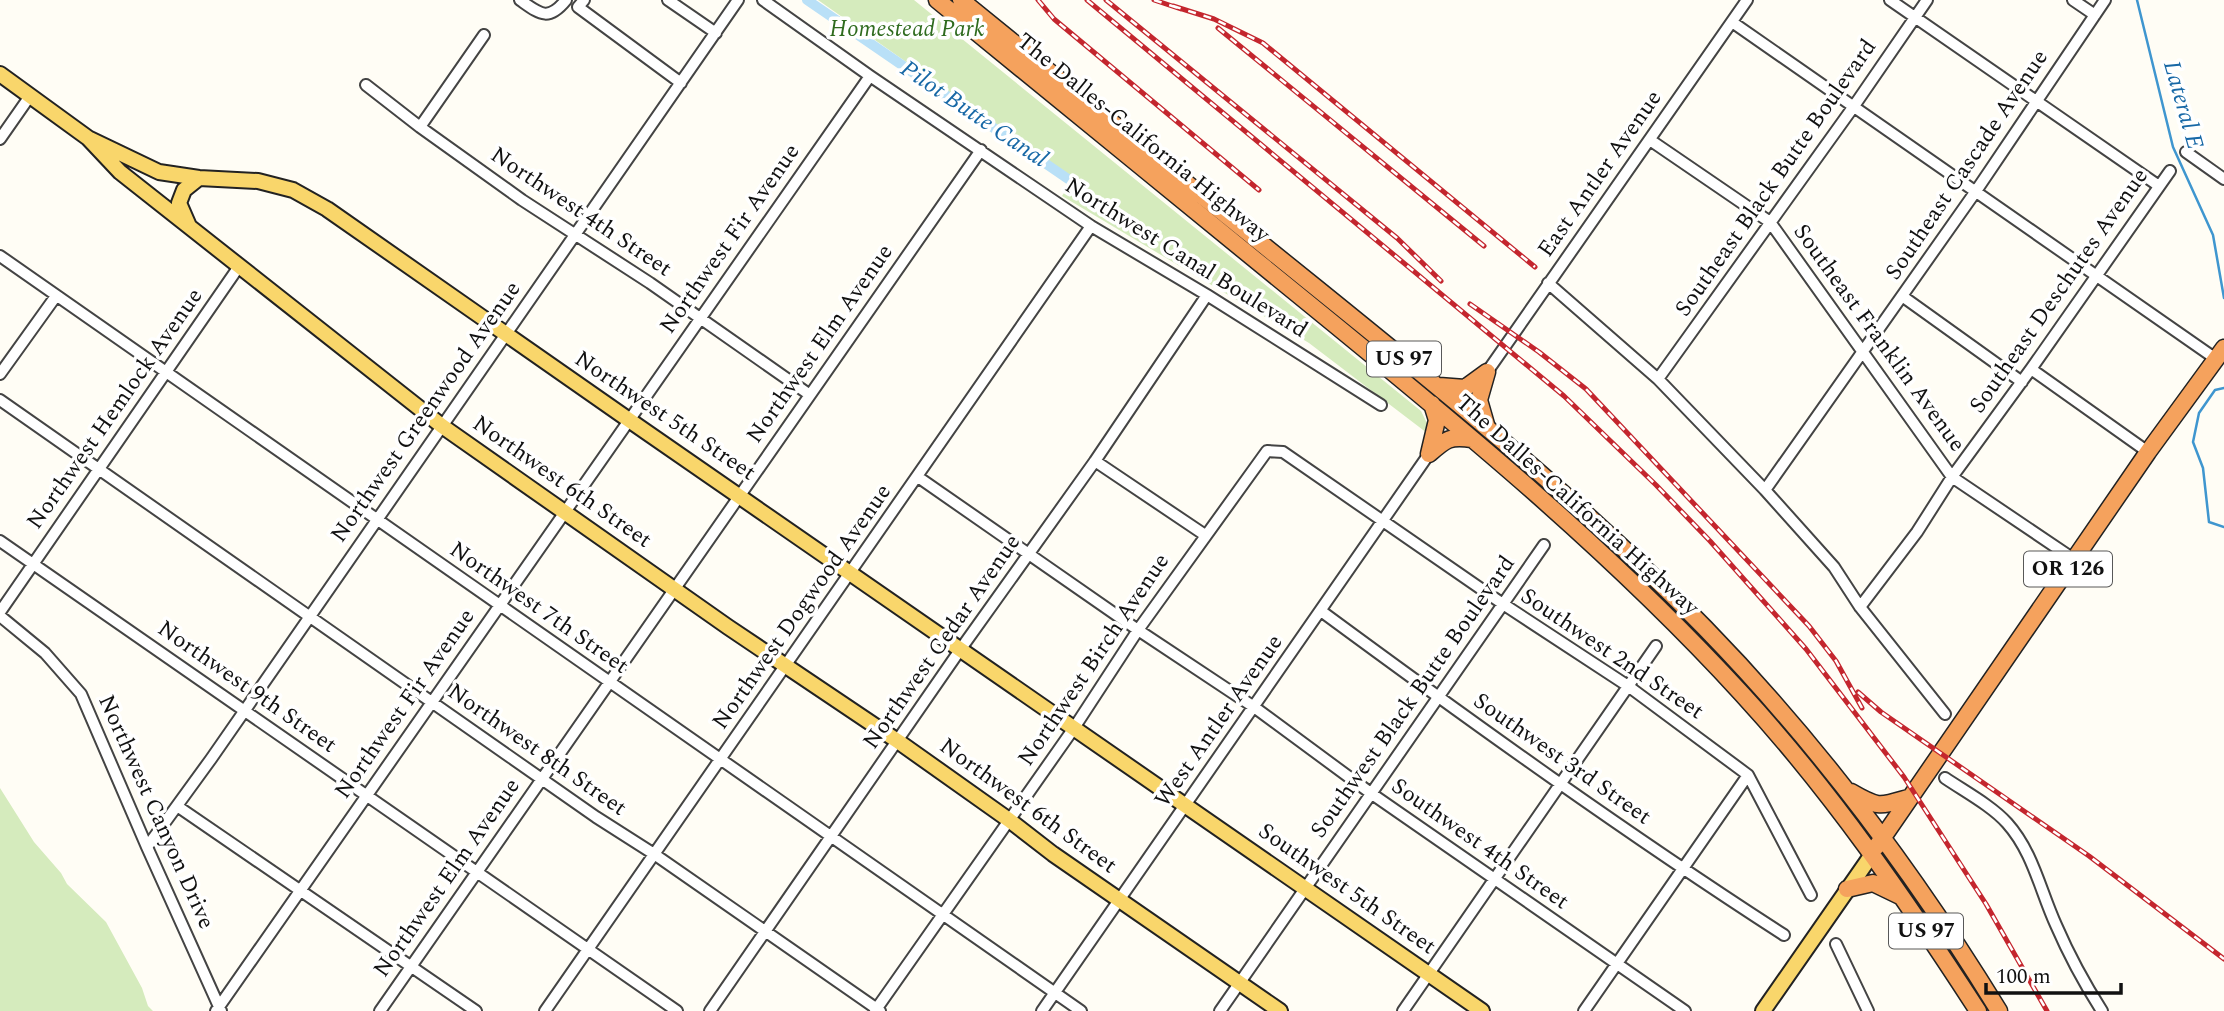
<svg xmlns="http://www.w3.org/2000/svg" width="2224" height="1011" font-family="Spectral,serif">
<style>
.grass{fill:#d5ebbd}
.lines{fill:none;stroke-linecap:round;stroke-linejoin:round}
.stream{stroke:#3f96cf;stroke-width:2.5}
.canal{stroke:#b9e0f7;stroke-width:10}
.minor-casing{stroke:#444;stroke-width:14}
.major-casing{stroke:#222;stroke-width:18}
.highway-casing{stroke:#222;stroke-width:19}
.minor{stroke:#fff;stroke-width:10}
.major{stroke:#f9d66b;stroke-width:14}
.highway{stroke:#f5a25d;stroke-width:16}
.rail-casing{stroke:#c4262e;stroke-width:5}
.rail{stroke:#fff;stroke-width:2.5;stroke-dasharray:8;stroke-linecap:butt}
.labels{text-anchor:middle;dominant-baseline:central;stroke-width:7;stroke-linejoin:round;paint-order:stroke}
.shield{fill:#fff;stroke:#585858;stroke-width:2}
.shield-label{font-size:21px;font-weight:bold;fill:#111}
.park-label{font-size:23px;font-style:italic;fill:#2f6b1f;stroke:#fff}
.street-label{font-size:23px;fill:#111;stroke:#fff}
.water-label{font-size:24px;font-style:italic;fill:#1768a6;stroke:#fff}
</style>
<rect width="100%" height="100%" fill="#fffdf5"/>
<path class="grass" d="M 818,0 L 914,0 L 1421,411 L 1428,425 L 1427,433 L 1309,343 L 1062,196 L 1073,179 Z
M 0,788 L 34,842 L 61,873 L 67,884 L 106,922 L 142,988 L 148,1006 L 153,1011 L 0,1011 Z"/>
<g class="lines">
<path class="stream" d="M 2137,0 L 2173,147 L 2213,235 L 2224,298
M 2224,388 L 2215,390 L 2199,413 L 2193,442 L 2203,468 L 2209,522 L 2224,527"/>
<path class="canal" d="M 807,0 L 1071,181"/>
<g class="minor-casing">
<path id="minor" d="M 520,0 C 540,14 548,22 566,0
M 584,0 L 578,7 L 681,83
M 668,0 L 716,33
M 763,0 L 870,76 L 1091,226 L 1207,295 L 1381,405
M 1890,0 L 2159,186
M 2073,0 L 2095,15
M 1732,22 L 2216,359
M 366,85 L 420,127 L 522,200 L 650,283 L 810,395
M 420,127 L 484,35
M 0,139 L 30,96
M 1650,140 L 1770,222 L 1952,477 L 2075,560
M 2186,152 L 2224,179
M 0,256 L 1081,1011
M 1548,283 L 1658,379 L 1765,490 L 1834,567 L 1860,607 L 1945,714
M 1902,296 L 2022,382
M 2031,369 L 2148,452
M 1487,372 L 1747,0
M 0,374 L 56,296
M 1658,379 L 1854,106 L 1927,0
M 0,400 L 596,817 L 654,854 L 880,1011
M 1095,461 L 1205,535
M 918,477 L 1138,630 L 1254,707 L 1372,794 L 1685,1011
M 1765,490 L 1976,191 L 2105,0
M 0,541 L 677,1011
M 1860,607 L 1917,532 L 1952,477 L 2031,369 L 2170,171
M 1321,611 C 1473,723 1626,833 1784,935
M 0,612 L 240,265
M 0,616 L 45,653 L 81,694 L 147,847 L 221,1011
M 1945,778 C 1964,791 1992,806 2007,823 C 2033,852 2040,890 2056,925 C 2069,955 2084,983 2102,1011
M 177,806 L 476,1011
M 147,847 L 211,759 L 738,0
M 1836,944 L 1868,1011
M 216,1011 L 870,76
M 380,1011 L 981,150
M 545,1011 L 1091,226
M 710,1011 L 960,650 L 1095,461 L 1207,295
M 875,1011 L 1074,728 L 1138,630 L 1267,451 L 1283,452 L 1503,604 L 1628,686 L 1748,775 L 1811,895
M 1042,1011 L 1429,454
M 1220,1011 L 1544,545
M 1403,1011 L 1656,646
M 1584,1011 L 1748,775"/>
</g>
<g class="major-casing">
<path id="major" d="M 0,74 L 88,138 L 120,172 L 442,426 L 728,627 L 899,742 L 1009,820 L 1053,854 L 1280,1011
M 88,138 L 159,172 L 199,178 L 258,181 L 293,190 L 327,209 L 629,420 L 1482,1011
M 189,226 L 179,203 L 184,190 L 199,178
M 1763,1011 L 1873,853"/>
</g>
<g class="highway-casing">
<path id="highway" d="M 937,0 C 1064,104 1191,207 1318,311 C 1465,431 1613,553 1742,694 C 1832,792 1906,900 1978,1011
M 961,0 C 1079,96 1196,191 1314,286 C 1449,395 1584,504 1705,628 C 1818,744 1915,874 1999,1011
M 1487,372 L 1479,400 L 1487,428
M 1439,386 L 1465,388 L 1487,372
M 1429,454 L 1437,420 L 1432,404
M 1429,454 C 1446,439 1449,436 1472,439
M 1851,792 C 1880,809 1880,806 1911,797
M 1877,846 L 2148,452 L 2224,348
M 1847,889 L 1873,883 L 1900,896"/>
</g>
<use href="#minor" class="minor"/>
<use href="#major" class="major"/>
<use href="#highway" class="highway"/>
<g class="rail-casing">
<path id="rail" d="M 1038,0 L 1054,19 L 1259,190
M 1087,0 L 1564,396 L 1656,485 L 1710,541 L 1806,649 L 1904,777 L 1986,904 L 2047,1011
M 1106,0 L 1397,238 L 1441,281
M 1154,0 L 1181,9
M 1173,6 L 1214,19 L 1263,43 L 1535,267
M 1218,28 L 1484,246
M 1470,304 L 1539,352 L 1586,389 L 1809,626 L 1836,661 L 1862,708
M 1858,692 L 1881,712 L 2089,856 L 2224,959"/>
</g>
<use href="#rail" class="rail"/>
</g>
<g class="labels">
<g class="shield">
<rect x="1367" y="341.5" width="74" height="35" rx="5"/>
<rect x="2024" y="551.5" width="88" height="35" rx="5"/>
<rect x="1889" y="913.5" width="74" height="35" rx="5"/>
</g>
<g class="shield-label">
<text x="1404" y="359">US 97</text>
<text x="2068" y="569">OR 126</text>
<text x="1926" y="931">US 97</text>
</g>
<g class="park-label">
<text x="907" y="29">Homestead Park</text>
</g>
<g class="street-label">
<text transform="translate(1143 138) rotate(39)">The Dalles-California Highway</text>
<text transform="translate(1967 165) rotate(-56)">Southeast Cascade Avenue</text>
<text transform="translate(1600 174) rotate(-55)">East Antler Avenue</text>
<text transform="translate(1776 178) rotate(-55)">Southeast Black Butte Boulevard</text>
<text transform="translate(581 212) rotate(34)">Northwest 4th Street</text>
<text transform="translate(730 239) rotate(-55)">Northwest Fir Avenue</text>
<text transform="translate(1186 258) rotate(32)">Northwest Canal Boulevard</text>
<text transform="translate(2059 291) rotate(-55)">Southeast Deschutes Avenue</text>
<text transform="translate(1879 338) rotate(54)">Southeast Franklin Avenue</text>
<text transform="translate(820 344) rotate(-55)">Northwest Elm Avenue</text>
<text transform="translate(115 409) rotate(-55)">Northwest Hemlock Avenue</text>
<text transform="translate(426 412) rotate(-55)">Northwest Greenwood Avenue</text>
<text transform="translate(665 416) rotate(34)">Northwest 5th Street</text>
<text transform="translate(562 482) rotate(35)">Northwest 6th Street</text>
<text transform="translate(1577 505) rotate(42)">The Dalles-California Highway</text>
<text transform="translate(802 607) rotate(-55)">Northwest Dogwood Avenue</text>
<text transform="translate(539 608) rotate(35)">Northwest 7th Street</text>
<text transform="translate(942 642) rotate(-55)">Northwest Cedar Avenue</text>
<text transform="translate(1612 654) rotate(34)">Southwest 2nd Street</text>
<text transform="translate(1094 660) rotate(-56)">Northwest Birch Avenue</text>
<text transform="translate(247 687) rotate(35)">Northwest 9th Street</text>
<text transform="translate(1413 697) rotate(-55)">Southwest Black Butte Boulevard</text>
<text transform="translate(405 704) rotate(-55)">Northwest Fir Avenue</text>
<text transform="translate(1219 721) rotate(-55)">West Antler Avenue</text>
<text transform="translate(537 750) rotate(35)">Northwest 8th Street</text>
<text transform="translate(1562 759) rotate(35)">Southwest 3rd Street</text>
<text transform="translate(1028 806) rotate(36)">Northwest 6th Street</text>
<text transform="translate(156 812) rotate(66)">Northwest Canyon Drive</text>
<text transform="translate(1480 844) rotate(35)">Southwest 4th Street</text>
<text transform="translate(447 878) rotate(-55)">Northwest Elm Avenue</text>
<text transform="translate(1347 889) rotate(35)">Southwest 5th Street</text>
</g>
<g class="water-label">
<text transform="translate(2183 105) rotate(74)">Lateral E</text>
<text transform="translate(974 114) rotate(34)">Pilot Butte Canal</text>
</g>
</g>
<path d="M1986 983v10h135v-10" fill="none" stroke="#111111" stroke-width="3.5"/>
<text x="1996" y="983" font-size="21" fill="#111111" stroke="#ffffff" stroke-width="5" paint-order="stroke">100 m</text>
</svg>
